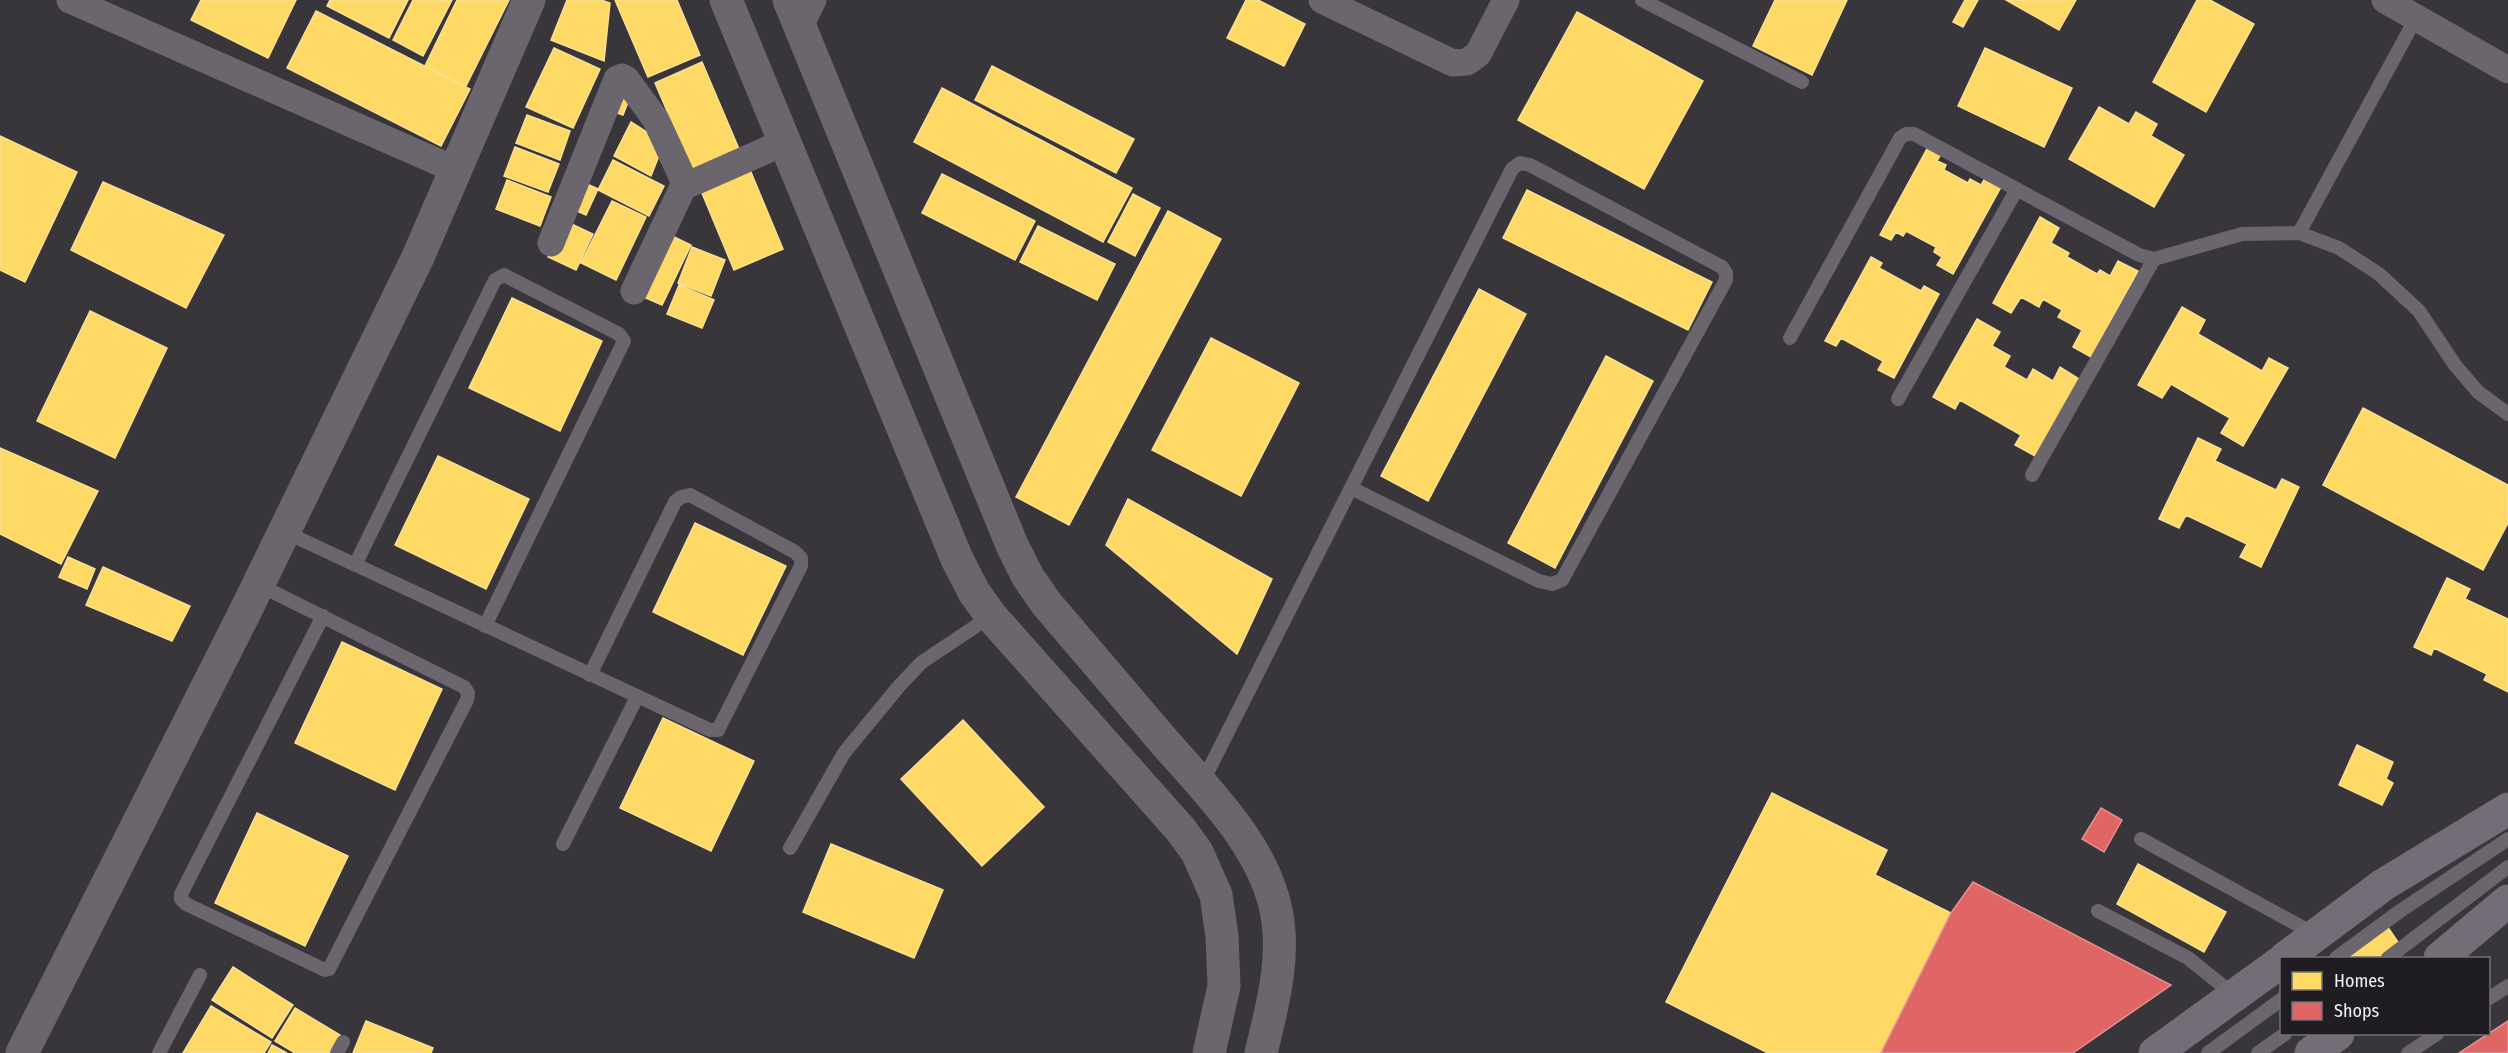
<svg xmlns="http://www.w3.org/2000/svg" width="2508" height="1053" font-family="'Fira Sans Condensed',sans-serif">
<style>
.homes{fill:#ffd966;stroke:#fbe091;stroke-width:1.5}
.shops{fill:#e06666;stroke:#e58f91;stroke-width:1.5}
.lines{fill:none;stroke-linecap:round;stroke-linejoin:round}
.service{stroke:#6b656e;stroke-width:14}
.minor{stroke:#6b656e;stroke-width:27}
.tertiary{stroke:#6b656e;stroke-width:33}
.primary{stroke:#746d78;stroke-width:33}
</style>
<rect width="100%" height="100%" fill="#39363b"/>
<path class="homes" d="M 201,0 L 296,0 L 268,58 L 191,20 Z
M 330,0 L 408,0 L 389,38 L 327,6 Z
M 413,0 L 452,0 L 423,56 L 393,40 Z
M 457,0 L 509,0 L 466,86 L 425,66 Z
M 567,0 L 601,0 L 610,3 L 604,61 L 551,40 Z
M 615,0 L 677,0 L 700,55 L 648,77 Z
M 1246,0 L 1258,0 L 1305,24 L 1284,66 L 1227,38 Z
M 1775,0 L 1847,0 L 1812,75 L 1753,46 Z
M 1965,0 L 1978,0 L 1963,27 L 1953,22 Z
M 2006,0 L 2076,0 L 2059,30 Z
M 2197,0 L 2210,0 L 2254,24 L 2206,112 L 2153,82 Z
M 316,11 L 470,89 L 441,146 L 287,68 Z
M 1577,12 L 1703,81 L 1644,189 L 1518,120 Z
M 554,48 L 600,69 L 573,128 L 526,107 Z
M 1985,48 L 2072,88 L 2044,147 L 1958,106 Z
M 702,62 L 742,156 L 695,176 L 655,83 Z
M 992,66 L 1134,139 L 1116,173 L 975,100 Z
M 942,88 L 1132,188 L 1103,242 L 914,142 Z
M 615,91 L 630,97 L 623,115 L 608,110 Z
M 2099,107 L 2129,124 L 2136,112 L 2157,124 L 2151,136 L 2184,155 L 2154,207 L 2069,159 Z
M 527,115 L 570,131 L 560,160 L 516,143 Z
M 631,122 L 664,143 L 651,176 L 614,156 Z
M 0,136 L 77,172 L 25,282 L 0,270 Z
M 515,147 L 559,164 L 548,192 L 504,176 Z
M 1928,147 L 1941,154 L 1937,161 L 1946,165 L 1944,170 L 1968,183 L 1970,179 L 1981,185 L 1985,178 L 2001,187 L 1953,274 L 1937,265 L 1942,257 L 1934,252 L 1936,247 L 1906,231 L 1903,236 L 1896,232 L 1891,240 L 1880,235 Z
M 613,160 L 664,186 L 649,216 L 598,190 Z
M 748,165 L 783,249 L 734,270 L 699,186 Z
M 942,174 L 1035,221 L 1015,260 L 922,213 Z
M 507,180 L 551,197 L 540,226 L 496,209 Z
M 580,181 L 598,189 L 586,215 L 568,207 Z
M 103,182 L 224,235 L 186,308 L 71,250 Z
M 1527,190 L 1712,282 L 1688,330 L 1503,238 Z
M 1133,194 L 1160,208 L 1135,256 L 1108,242 Z
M 612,201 L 646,217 L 616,280 L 581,263 Z
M 1168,211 L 1221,239 L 1069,525 L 1016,497 Z
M 2040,217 L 2059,228 L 2051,243 L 2069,253 L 2067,257 L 2097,274 L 2100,270 L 2110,276 L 2118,261 L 2138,271 L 2091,357 L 2073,347 L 2082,330 L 2058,317 L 2062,310 L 2043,299 L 2039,307 L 2021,297 L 2011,313 L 1993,303 Z
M 565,221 L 593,234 L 576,270 L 548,257 Z
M 1038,226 L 1115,264 L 1097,300 L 1020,262 Z
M 666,233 L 691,245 L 662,305 L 637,294 Z
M 692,247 L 725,260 L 711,296 L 678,283 Z
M 1871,257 L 1882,263 L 1879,268 L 1921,291 L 1924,286 L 1939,294 L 1894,378 L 1878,370 L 1883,361 L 1841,338 L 1836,346 L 1825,341 Z
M 679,285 L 714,300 L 702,328 L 667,314 Z
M 1479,289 L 1526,314 L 1428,501 L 1381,476 Z
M 512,298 L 602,341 L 560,431 L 469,388 Z
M 2182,307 L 2205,320 L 2198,334 L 2262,371 L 2269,358 L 2288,368 L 2243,446 L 2221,433 L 2230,418 L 2171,384 L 2162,398 L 2138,385 Z
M 90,311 L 167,348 L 115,458 L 37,421 Z
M 1977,319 L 2000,332 L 1992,346 L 2010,356 L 2004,367 L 2027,380 L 2033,369 L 2053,381 L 2060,367 L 2079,379 L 2035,456 L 2015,445 L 2021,435 L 1960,400 L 1955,409 L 1933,397 Z
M 1211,338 L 1299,383 L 1241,496 L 1152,450 Z
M 1606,356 L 1653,381 L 1555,568 L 1508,543 Z
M 2363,408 L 2508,485 L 2508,523 L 2483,570 L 2323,485 Z
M 2198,438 L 2221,449 L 2215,461 L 2276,490 L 2282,479 L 2299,487 L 2261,567 L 2240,557 L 2247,544 L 2186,515 L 2179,528 L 2159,519 Z
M 0,448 L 98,491 L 61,564 L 0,534 Z
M 438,456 L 529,499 L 486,589 L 395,545 Z
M 1128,499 L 1272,579 L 1237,654 L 1106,545 Z
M 695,523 L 786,566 L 743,655 L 653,612 Z
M 68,557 L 95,569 L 87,589 L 59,577 Z
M 103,567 L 190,606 L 172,641 L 86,605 Z
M 2447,578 L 2470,589 L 2465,599 L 2508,619 L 2508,692 L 2484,680 L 2487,674 L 2434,648 L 2431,655 L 2414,647 Z
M 342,642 L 442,689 L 395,790 L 295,743 Z
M 663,718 L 754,761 L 711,851 L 620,808 Z
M 963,720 L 1044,807 L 982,866 L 901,779 Z
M 2357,745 L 2393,762 L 2386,779 L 2393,783 L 2382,805 L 2339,785 Z
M 1772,793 L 1887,850 L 1875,875 L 1951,913 L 1881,1053 L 1768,1053 L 1666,1002 Z
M 257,813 L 348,856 L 305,946 L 215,903 Z
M 831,844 L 943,890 L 914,958 L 803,912 Z
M 2138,864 L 2226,912 L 2204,952 L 2117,904 Z
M 2387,926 L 2400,945 L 2381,958 L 2344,958 Z
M 233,967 L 293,1005 L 272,1038 L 212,1000 Z
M 211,1006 L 271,1042 L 264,1053 L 183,1053 Z
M 295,1008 L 340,1035 L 329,1053 L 295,1053 L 275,1041 Z
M 366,1021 L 433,1048 L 431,1053 L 353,1053 Z
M 272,1045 L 287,1053 L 268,1053 Z"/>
<path class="shops" d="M 2101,808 L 2122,820 L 2104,852 L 2082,839 Z
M 1973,882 L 2171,985 L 2073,1053 L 1881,1053 L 1951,913 Z
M 2508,1021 L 2508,1053 L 2459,1053 Z"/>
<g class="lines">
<path class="service" d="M 1642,0 L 1802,82
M 2299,233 L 2416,18
M 1790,338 L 1900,138 L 1906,134 L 1914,134 L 2139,255 L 2154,259 L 2242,234 L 2299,233 L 2339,248 L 2379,274 L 2419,311 L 2455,365 L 2478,392 L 2508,414
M 1898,399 L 2017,189
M 2032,475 L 2154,259
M 285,532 L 710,730 L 718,730 L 801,566 L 801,558 L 795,552 L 690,495 L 681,497 L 675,502 L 590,675
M 355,565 L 495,280 L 504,275 L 619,334 L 624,341 L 485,626
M 259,585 L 464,687 L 468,693 L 467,700 L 329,969 L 325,970 L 186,904 L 181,899 L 181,894 L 323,616
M 1202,783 L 1512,169 L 1520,163 L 1530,165 L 1722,267 L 1726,273 L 1726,280 L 1562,580 L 1552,584 L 1539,581 L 1351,488
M 2141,839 L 2316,935
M 563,844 L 637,697
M 790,848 L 844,753 L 900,685 L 922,662 L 991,616
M 2098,911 L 2188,958 L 2234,995
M 2336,958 L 2400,911 L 2508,839
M 2388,958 L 2508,867
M 2488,999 L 2508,986
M 159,1053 L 200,975
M 337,1053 L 343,1042
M 2208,1053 L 2282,999
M 2258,1053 L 2285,1034
M 2408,1053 L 2437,1034"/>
<path class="minor" d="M 70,0 L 456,170
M 1322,0 L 1453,63 L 1467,62 L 1478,54 L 1506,0
M 2385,0 L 2508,70
M 800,26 L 813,0
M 551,243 L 617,79 L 622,77 L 626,79 L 656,120 L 685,183 L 690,184 L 785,142
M 634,291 L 685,183"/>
<path class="tertiary" d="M 726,0 L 957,559 L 974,592 L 991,616 L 1181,830 L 1197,852 L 1216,895 L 1222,936 L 1224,986 L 1209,1053
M 789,0 L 1012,545 L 1028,577 L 1046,603 C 1084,648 1123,693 1161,738 C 1203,787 1263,844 1276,910 C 1286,958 1272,1007 1261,1053
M 22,1053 L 244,614 L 418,257 L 529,0"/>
<path class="primary" d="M 2285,958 L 2383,885 L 2508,809
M 2440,958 L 2508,901
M 2155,1053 L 2282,961
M 2311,1053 L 2338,1034"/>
</g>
<rect x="2280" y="957" width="210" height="78" fill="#1f1d21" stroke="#737175" stroke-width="1.5"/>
<rect x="2292" y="972" width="30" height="18" fill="#ffd966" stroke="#737175" stroke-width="1.5"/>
<text x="2334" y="987" font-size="18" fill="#f2eff4">Homes</text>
<rect x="2292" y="1002" width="30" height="18" fill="#e06666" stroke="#737175" stroke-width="1.5"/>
<text x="2334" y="1017" font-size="18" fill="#f2eff4">Shops</text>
</svg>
